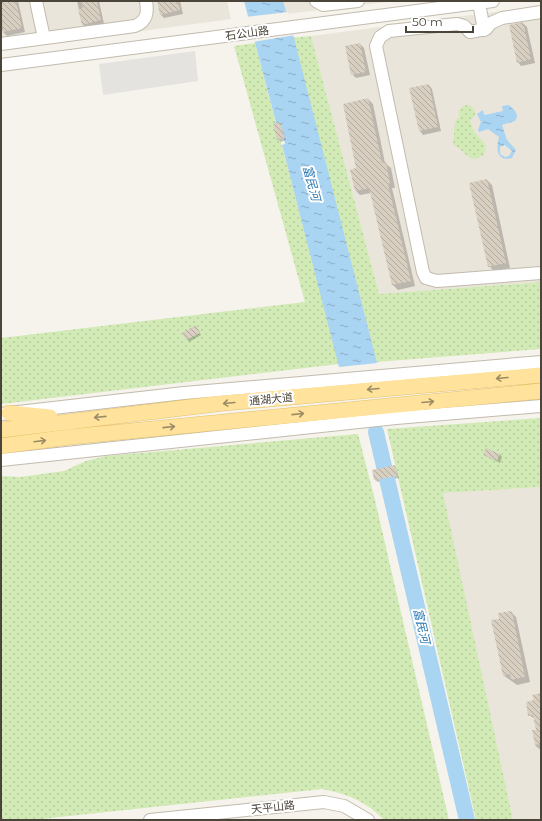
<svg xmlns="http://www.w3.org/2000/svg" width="542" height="821" font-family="Montserrat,'Noto Sans SC',sans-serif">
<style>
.residential{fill:#eae5da}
.green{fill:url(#green-dots)}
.parking{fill:#e5e3e0}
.water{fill:url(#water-ripples);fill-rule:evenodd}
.pier{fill:#f6f3ec}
.shadow{fill:#0003}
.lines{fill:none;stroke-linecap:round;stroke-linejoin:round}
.river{stroke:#a9d4f2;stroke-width:16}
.building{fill:url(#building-back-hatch)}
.minor-casing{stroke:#c2bbae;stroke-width:14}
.major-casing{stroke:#e6c16a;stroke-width:16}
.minor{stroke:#fff;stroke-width:12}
.major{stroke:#ffe39c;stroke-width:15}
.oneway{stroke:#9c8c66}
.labels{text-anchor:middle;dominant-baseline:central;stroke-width:4;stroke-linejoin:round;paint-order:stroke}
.street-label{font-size:11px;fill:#4b4439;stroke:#fff}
.water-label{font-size:12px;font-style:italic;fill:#2e7ab2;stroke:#fff}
</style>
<defs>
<pattern id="green-dots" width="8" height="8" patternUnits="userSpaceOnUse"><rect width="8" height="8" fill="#d2eab5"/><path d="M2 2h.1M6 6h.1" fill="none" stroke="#b6ca9c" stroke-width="1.8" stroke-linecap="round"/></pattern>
<pattern id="water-ripples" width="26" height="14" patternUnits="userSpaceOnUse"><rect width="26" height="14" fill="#a9d4f2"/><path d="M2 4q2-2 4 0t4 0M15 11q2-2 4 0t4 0" fill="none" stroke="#8caec5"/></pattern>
<pattern id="building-back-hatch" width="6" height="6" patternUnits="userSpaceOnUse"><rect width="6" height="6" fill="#d8cfc1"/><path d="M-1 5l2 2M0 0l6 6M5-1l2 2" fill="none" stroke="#b1aa9e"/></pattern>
</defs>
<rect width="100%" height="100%" fill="#f6f3ec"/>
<path class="residential" d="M 1,1 L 227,1 L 231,19 L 1,50 Z
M 283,1 L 394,1 L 286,14 Z
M 541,6 L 541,282 L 379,294 L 311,36 Z
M 541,487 L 541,820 L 513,820 L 442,493 Z"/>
<path class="green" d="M 311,36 L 379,294 L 541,282 L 541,349 L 376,362 L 289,38 Z
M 255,43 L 339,364 L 1,404 L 1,338 L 305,302 L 234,46 Z
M 469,105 C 474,107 475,110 475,115 L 470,121 L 474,132 L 486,145 L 484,155 L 475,159 C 465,158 463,148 453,145 L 455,122 L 459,117 L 459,110 L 463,106 Z
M 541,418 L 541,487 L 443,493 L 513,820 L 476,820 L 387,429 Z
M 358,434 L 375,500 L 449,820 L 384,820 C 366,801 347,794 322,789 L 32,820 L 1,820 L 1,476 L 20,477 L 64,471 L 86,461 L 106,456 Z"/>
<path class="parking" d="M 195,51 L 198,81 L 103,95 L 99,64 Z"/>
<path class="water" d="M 244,1 L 283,1 L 294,38 L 377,363 L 339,367 L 282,145 L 285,144 L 281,125 L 277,126 Z
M 509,105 L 516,112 L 517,117 L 515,121 L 502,125 L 507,140 L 516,150 L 512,158 C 496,162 496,148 499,137 L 488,129 L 479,132 L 478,130 L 481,122 L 477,114 L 483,110 L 484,115 L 503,111 L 502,106 ZM 505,145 L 512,151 L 509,156 L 505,157 L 500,154 L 500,147 Z"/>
<path class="pier" d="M 288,12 L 295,35 L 252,42 L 246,17 Z"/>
<path class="shadow" d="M 1,1 L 18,1 L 25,32 L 7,36 L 3,32 L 1,27 Z
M 77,1 L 99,1 L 104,24 L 86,28 L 82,24 Z
M 158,1 L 180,1 L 183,14 L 164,18 L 161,15 Z
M 523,23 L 527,27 L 535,63 L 521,66 L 518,62 Z
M 360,44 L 364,48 L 370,75 L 356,78 L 352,74 Z
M 429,85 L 432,89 L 441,131 L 423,135 L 420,131 L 411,89 Z
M 368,99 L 373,104 L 385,163 L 391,168 L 395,188 L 392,188 L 415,286 L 398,290 L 393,285 L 371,193 L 360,195 L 355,190 Z
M 280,123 L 286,140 L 281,142 L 278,139 Z
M 487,180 L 492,185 L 510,268 L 494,271 L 489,266 Z
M 198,329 L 201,335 L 189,342 L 183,333 Z
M 500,454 L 502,457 L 500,463 L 484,455 Z
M 395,466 L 399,478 L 378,482 L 375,480 L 373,471 Z
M 511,612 L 516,617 L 530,682 L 517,685 L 503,675 L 500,620 Z
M 541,694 L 541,748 L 539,749 L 535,745 L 537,730 L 535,719 L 529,715 L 535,701 Z"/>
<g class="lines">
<path class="river" d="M 376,432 L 467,820"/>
</g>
<path class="building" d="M 1,1 L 16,1 L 22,28 L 3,32 Z
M 81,1 L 97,1 L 101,20 L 82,25 L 78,9 L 83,8 Z
M 157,1 L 178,1 L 180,10 L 160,15 Z
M 523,22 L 531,59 L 517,63 L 509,25 Z
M 360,43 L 366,72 L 351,75 L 345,46 Z
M 429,84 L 438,127 L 419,131 L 409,88 Z
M 368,98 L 382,163 L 386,162 L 390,183 L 388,184 L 411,281 L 392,285 L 369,188 L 355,191 L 350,170 L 356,168 L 343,104 Z
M 280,122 L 285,138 L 277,140 L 273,124 Z
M 487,179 L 506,263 L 488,267 L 469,183 Z
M 196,325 L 200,333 L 186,340 L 182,333 Z
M 486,448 L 500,454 L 497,461 L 483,455 Z
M 395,465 L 397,476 L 374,480 L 372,470 Z
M 512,611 L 525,677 L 511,680 L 510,674 L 503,676 L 491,620 L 499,619 L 498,613 Z
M 541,693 L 541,744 L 535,745 L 532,730 L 536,730 L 533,715 L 528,716 L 526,702 L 534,700 L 532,695 Z"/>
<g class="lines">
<g class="minor-casing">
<path id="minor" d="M 36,1 L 44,38
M 316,1 L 323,5 L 358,1
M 479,3 L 484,30
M 470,32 L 464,26 L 457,24 L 389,31 L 380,37 L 376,46 L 423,272 L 426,278 L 437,281 L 541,273
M 470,32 L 486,29 L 491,23 L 502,18 L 541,12
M 1,44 L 135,26 C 147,21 148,13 146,1
M 1,65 L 493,1
M 1,414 L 184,393 L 541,362
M 1,460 L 396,418 L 541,406
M 150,820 L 324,802 L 344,806 L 368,820"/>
</g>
<g class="major-casing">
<path id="major" d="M 9,413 L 50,417
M 1,430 L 224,403 L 541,375
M 1,446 L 70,437 L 541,391"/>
</g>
<use href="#minor" class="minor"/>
<use href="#major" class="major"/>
</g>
<defs><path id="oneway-shaft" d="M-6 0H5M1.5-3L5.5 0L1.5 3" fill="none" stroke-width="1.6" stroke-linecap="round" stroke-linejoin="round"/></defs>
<g class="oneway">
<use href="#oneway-shaft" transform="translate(502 378) rotate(175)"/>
<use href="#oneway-shaft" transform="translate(373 389) rotate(175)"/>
<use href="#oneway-shaft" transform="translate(428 402) rotate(-5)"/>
<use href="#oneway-shaft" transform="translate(229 403) rotate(175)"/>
<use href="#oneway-shaft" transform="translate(298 414) rotate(-6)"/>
<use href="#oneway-shaft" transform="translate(100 417) rotate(174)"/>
<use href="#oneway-shaft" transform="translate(169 427) rotate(-6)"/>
<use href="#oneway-shaft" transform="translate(40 441) rotate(-7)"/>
</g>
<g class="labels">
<g class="street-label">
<text transform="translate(247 33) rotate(-8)">石公山路</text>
<text transform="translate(271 399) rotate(-5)">通湖大道</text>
<text transform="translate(273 807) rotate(-6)">天平山路</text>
</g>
<g class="water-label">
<text transform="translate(312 183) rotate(75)">富民河</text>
<text transform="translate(422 626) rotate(77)">富民河</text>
</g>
</g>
<rect width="542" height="821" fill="none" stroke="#4b4439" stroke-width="4"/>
<path d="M406 26v6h67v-6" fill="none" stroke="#4b4439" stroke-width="2"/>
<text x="412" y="26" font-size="12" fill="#4b4439" stroke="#ffffff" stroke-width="3" paint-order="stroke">50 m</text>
</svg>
